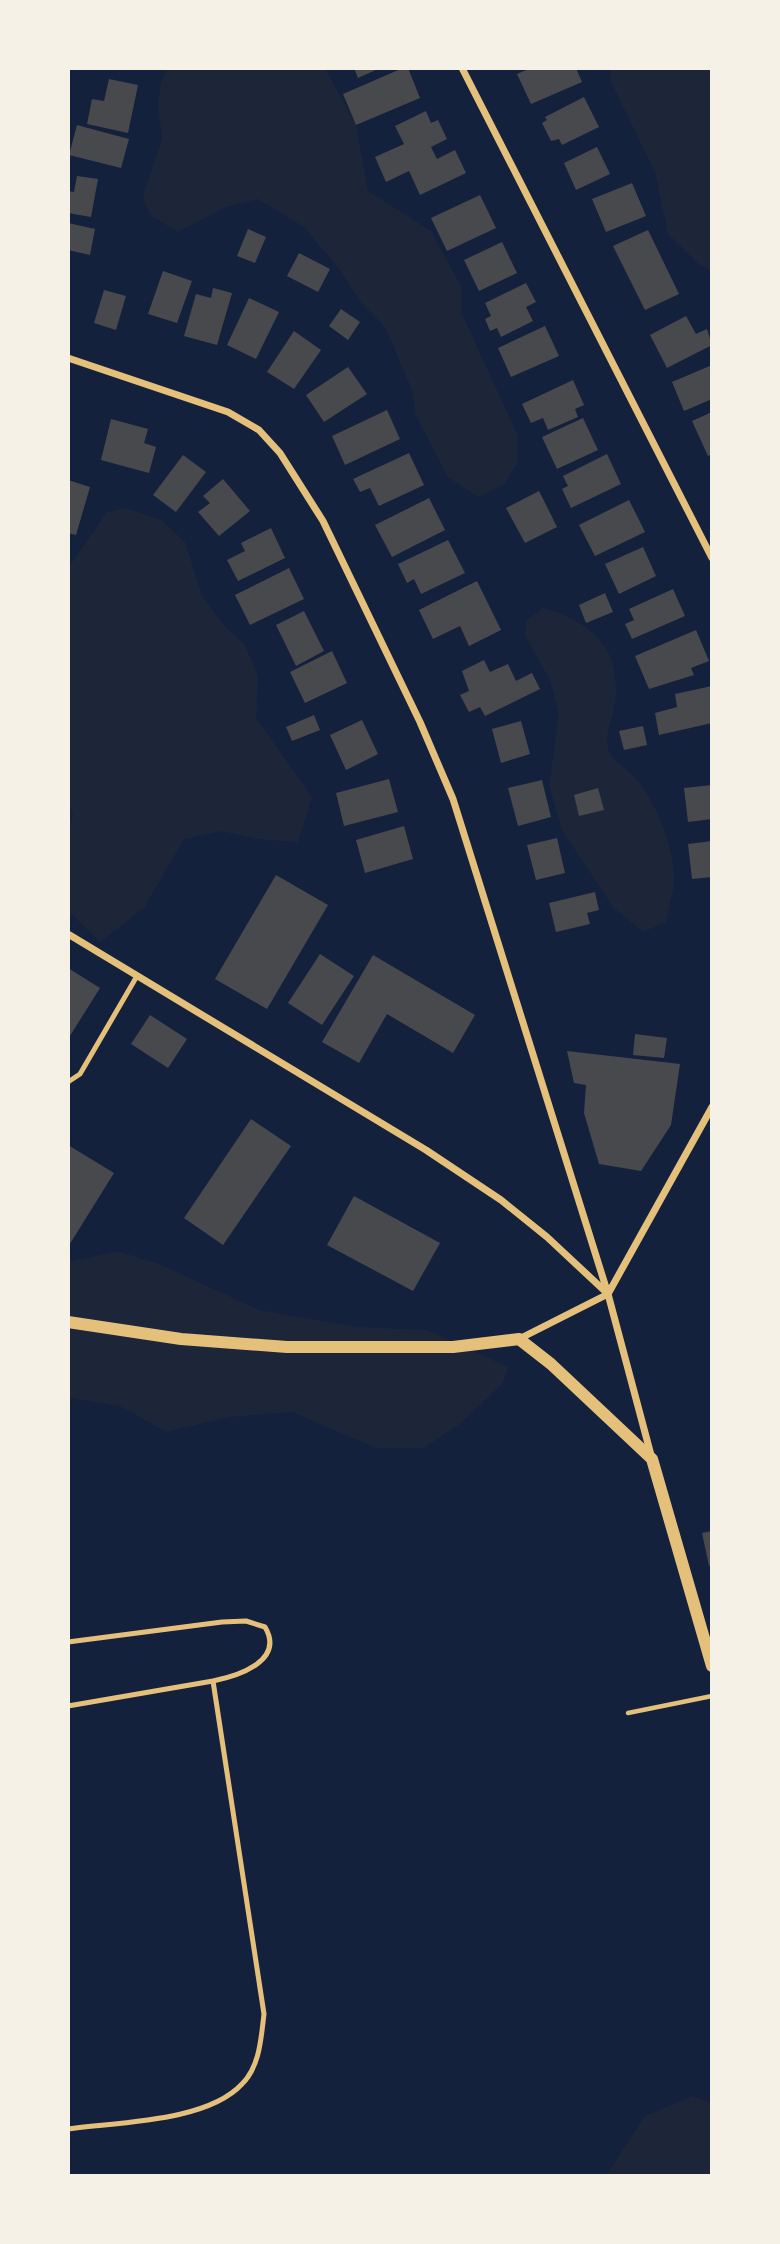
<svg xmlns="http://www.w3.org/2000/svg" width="780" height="2244" font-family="Roboto,sans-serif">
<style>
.green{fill:#1d2539}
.building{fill:#48494c}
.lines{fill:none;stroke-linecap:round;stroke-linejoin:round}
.path{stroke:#e5c07b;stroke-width:4.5}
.service{stroke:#e5c07b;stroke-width:5}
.minor{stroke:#e5c07b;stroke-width:7}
.tertiary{stroke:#e5c07b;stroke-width:12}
</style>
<rect width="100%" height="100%" fill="#14213d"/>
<path class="green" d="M 168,68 L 325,68 L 356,125 L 368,191 L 431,231 L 462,288 L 461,312 L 518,436 L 517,464 L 504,484 L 478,497 L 448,477 L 416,416 L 412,390 L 385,327 L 360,301 L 340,270 L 304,227 L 258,199 L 226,207 L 178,232 L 150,215 L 143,196 L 162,139 L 158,104 L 161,82 Z
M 610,68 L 712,68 L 712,272 L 699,264 L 668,234 L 655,172 L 611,82 Z
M 126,508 L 163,521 L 185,542 L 202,596 L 222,623 L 245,645 L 258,676 L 256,718 L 312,797 L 298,842 L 256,839 L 222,831 L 184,839 L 144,908 L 100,942 L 68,911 L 68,834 L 73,814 L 68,798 L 68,573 L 71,564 L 107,512 Z
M 543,608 C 592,622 622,648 615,703 C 613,720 601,738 611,755 C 618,765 630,771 638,781 C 658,808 671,840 674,874 C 675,889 669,907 666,922 L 643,932 L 614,908 L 562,830 L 549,786 L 559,715 L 550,680 L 525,635 L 527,620 Z
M 117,1251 L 159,1264 L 259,1310 L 357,1327 L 427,1330 L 508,1367 L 503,1383 L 460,1424 L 424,1448 L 376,1448 L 292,1412 L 229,1417 L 166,1432 L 122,1407 L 68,1397 L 68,1262 Z
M 693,2096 L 712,2104 L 712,2176 L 606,2176 L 645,2116 Z"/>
<path class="building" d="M 354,68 L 380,68 L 358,78 Z
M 403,68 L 408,68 L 420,98 L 356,125 L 343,94 Z
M 531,68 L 576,68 L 582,82 L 531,104 L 517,74 Z
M 109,79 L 138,85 L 128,133 L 87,124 L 92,99 L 104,101 Z
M 584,97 L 599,127 L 562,145 L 559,139 L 551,141 L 542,123 L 547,120 L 545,117 Z
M 426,111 L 431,123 L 438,120 L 447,139 L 431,147 L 437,159 L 455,150 L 466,173 L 420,195 L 409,171 L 386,182 L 375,157 L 404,144 L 395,126 Z
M 77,125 L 129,139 L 121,168 L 69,155 Z
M 597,147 L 610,174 L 576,190 L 564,163 Z
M 77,176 L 98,179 L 91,217 L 68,213 L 68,191 L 74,192 Z
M 632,183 L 646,216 L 606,232 L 592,199 Z
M 480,195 L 496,228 L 447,251 L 431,218 Z
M 68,223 L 95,229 L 90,255 L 68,250 Z
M 248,229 L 266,237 L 255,263 L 237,256 Z
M 648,230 L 679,294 L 645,310 L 613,246 Z
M 502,242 L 517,273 L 479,291 L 464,260 Z
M 299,253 L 330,269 L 318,292 L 287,276 Z
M 163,271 L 192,281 L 177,323 L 148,314 Z
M 526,283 L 536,302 L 526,307 L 533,321 L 501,337 L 497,328 L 490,331 L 485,319 L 491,316 L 485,303 Z
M 213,288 L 232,293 L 217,345 L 184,336 L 196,294 L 211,298 Z
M 104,290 L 126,296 L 116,330 L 94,323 Z
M 249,298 L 279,312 L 256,359 L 227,345 Z
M 341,309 L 360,322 L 348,340 L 329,326 Z
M 686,316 L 696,334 L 707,329 L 712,345 L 667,368 L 650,335 Z
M 545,326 L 559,356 L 511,377 L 498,348 Z
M 294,331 L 321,350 L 294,389 L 267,372 Z
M 712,365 L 712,399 L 684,411 L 672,382 Z
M 348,367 L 367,394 L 324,422 L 306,395 Z
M 573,380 L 584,405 L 575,409 L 578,417 L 548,430 L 543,418 L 531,423 L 522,404 Z
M 387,410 L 400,439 L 345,465 L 332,436 Z
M 712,412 L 712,454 L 708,456 L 692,421 Z
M 583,418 L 598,450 L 557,469 L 542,437 Z
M 111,419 L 148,429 L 144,443 L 156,447 L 149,473 L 101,460 Z
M 409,453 L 424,485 L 379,506 L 370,488 L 360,492 L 353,479 Z
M 607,454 L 621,484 L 571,508 L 562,489 L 568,486 L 563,476 Z
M 183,455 L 206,472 L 176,512 L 153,495 Z
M 223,479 L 250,511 L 219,536 L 198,512 L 210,503 L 203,496 Z
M 68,480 L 90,487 L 76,535 L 68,533 Z
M 539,491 L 557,527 L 525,543 L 506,508 Z
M 429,498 L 445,530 L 392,557 L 375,525 Z
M 629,500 L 645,532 L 595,556 L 579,525 Z
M 271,528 L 285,558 L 238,581 L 227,560 L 245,551 L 241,543 Z
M 448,540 L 465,573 L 421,594 L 414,579 L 407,583 L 398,564 Z
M 643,547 L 656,576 L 619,594 L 605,564 Z
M 289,568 L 304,599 L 250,625 L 235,595 Z
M 477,581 L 501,630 L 469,646 L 460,626 L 433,639 L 419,610 Z
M 673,589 L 685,616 L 632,639 L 625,624 L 634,620 L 629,609 Z
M 605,593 L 613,612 L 586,623 L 579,605 Z
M 304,611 L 324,651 L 296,666 L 276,625 Z
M 696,630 L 709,661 L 691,668 L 694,675 L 649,689 L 635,656 Z
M 332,651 L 347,683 L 305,703 L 290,672 Z
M 484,660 L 490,672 L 508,664 L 516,681 L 532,673 L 540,689 L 485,716 L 480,707 L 469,712 L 460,695 L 469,691 L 462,671 Z
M 712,686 L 712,723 L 659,735 L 655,713 L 677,707 L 675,694 Z
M 314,715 L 320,730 L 292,741 L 286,727 Z
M 362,720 L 378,754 L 346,770 L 330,735 Z
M 521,721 L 530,754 L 501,763 L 492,729 Z
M 643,726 L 647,745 L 624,750 L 619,731 Z
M 389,779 L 398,812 L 344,826 L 336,793 Z
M 542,780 L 551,817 L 518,826 L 508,788 Z
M 712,785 L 712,819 L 688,822 L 684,788 Z
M 598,788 L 604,810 L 579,816 L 574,795 Z
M 404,826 L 413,859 L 365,873 L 356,840 Z
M 557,838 L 565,873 L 536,880 L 527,845 Z
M 712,841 L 712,877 L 692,879 L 688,844 Z
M 276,875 L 328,905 L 267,1009 L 215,979 Z
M 595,892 L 599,910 L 587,913 L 590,924 L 556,932 L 549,903 Z
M 320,954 L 354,976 L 322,1025 L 288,1003 Z
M 373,955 L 475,1015 L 453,1053 L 387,1014 L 359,1063 L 322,1042 Z
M 68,968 L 100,988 L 68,1039 Z
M 150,1015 L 187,1039 L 168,1068 L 131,1044 Z
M 635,1034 L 667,1038 L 664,1058 L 633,1055 Z
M 567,1051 L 680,1064 L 671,1125 L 641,1171 L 599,1164 L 584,1113 L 586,1085 L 574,1083 Z
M 251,1119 L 291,1146 L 223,1245 L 184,1218 Z
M 68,1145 L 114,1173 L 68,1247 Z
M 354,1196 L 440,1243 L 413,1291 L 327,1245 Z
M 712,1531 L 712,1565 L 709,1566 L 702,1533 Z"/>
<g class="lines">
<path class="path" d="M 628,1713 L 712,1696"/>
<path class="service" d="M 68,1082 L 80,1074 L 137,976
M 68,1642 L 222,1622 L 246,1621 L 265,1627 C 285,1661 238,1676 213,1681
M 68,1706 L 213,1681 L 264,2014 C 261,2038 260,2066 242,2084 C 207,2122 118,2122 68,2129"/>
<path class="minor" d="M 462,68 L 712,558
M 68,358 L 228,412 L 259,430 L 280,453 L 323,521 L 420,722 L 453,799 L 608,1294
M 68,934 L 426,1150 L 501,1200 L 547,1237 L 608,1294 L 651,1455
M 608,1294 L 712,1107
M 519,1339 L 608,1294"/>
<path class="tertiary" d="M 68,1322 L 181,1339 L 287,1347 L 453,1347 L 519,1339 L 551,1364 L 652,1459 L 712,1666"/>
</g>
<rect width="780" height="2244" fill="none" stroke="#f6f1e7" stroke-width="140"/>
</svg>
